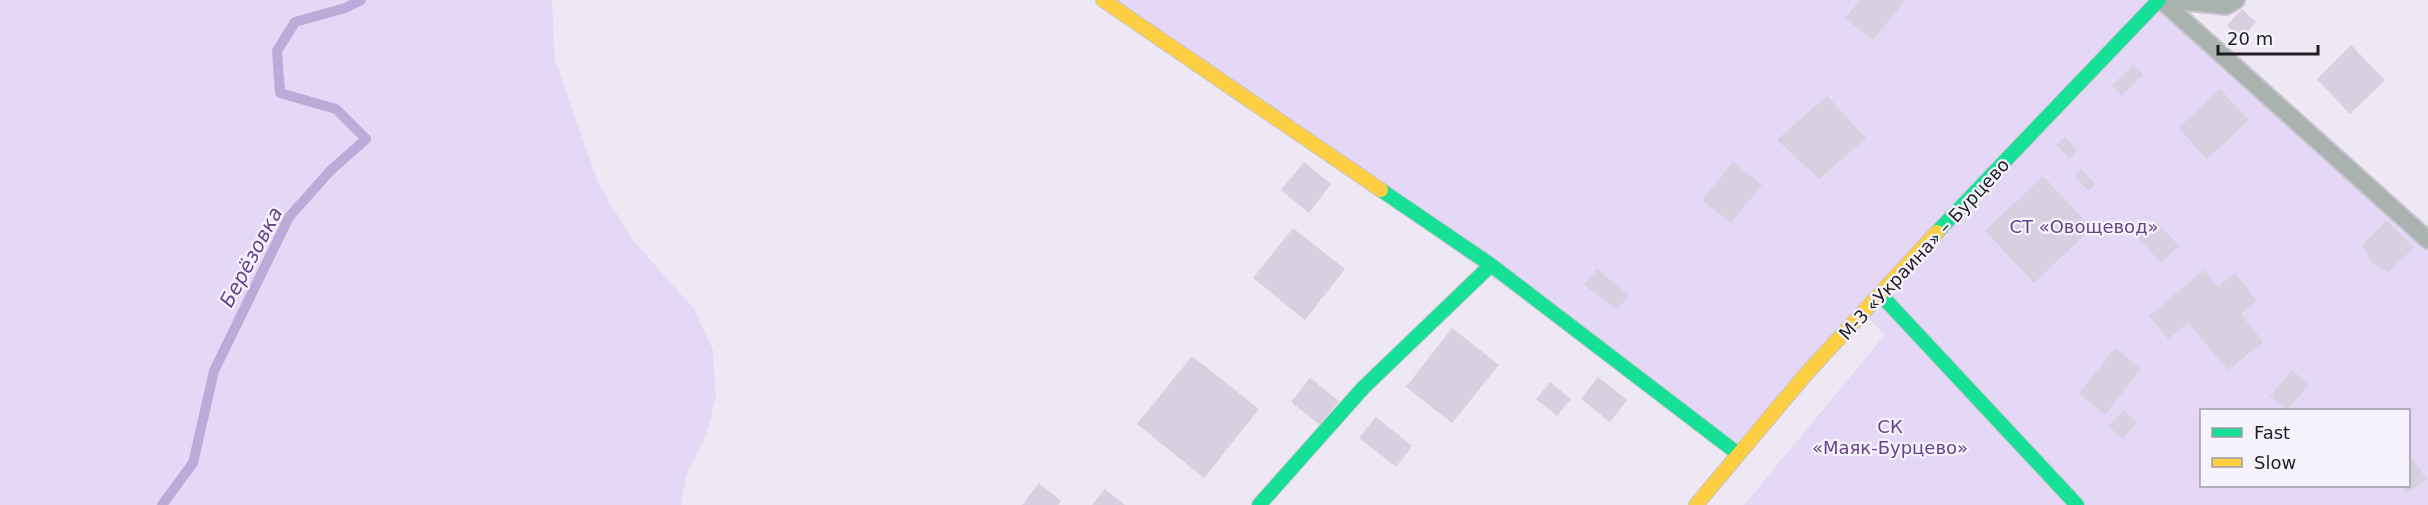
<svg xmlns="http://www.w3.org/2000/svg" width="2428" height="505" font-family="'DejaVu Sans',sans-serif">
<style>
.green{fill:#e4d8f6;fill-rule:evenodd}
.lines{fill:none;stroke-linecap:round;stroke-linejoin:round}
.stream{stroke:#beaad8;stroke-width:10}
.building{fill:#d7d0e0}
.lane-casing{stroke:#c8c4ce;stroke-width:20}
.fast-casing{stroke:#c8c4ce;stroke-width:16}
.slow-casing{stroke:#c8c4ce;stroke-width:16}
.lane{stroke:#a9b2af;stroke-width:16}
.fast{stroke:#16e098;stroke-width:14}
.slow{stroke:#ffcf43;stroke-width:14}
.labels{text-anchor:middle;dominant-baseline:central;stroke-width:4.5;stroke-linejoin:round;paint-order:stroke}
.park-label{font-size:18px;fill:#66438d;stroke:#f7f3fc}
.street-label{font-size:18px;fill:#201d24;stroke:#f7f3fc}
.water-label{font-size:20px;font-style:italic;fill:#67448e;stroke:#f7f3fc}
</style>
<rect width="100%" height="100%" fill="#ede8f4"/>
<path class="green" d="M 0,0 L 552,0 L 555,60 L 599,185 L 632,239 L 694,309 L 713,350 L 716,397 L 706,435 L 686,475 L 681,505 L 0,505 Z
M 1106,0 L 2161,0 L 2428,245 L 2428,505 L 1744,505 L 1885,335 L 1864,313 L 1737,453 ZM 2202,410 L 2408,410 L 2408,486 L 2202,486 Z"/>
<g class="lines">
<path class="stream" d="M 162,505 L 193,463 L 214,371 L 289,217 L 330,171 L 366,139 L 336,109 L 280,93 L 277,51 L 295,22 L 345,8 L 361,0"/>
</g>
<path class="building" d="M 1860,0 L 1905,0 L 1873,40 L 1845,19 Z
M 2242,9 L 2256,22 L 2240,39 L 2227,25 Z
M 2351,45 L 2385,80 L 2350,114 L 2317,79 Z
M 2133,65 L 2143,75 L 2121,96 L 2112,85 Z
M 2220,89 L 2249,120 L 2207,159 L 2178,128 Z
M 1827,96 L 1866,138 L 1819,179 L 1777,140 Z
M 2065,137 L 2077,150 L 2069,158 L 2056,145 Z
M 1304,162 L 1331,184 L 1309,213 L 1281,190 Z
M 1733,162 L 1762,185 L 1731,223 L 1702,200 Z
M 2081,169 L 2095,184 L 2088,191 L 2074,176 Z
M 2043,176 L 2092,228 L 2034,283 L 1985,231 Z
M 2387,220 L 2414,248 L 2388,272 L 2371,262 L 2362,245 Z
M 2156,221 L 2179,246 L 2161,263 L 2138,238 Z
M 1293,228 L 1345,269 L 1305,320 L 1253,278 Z
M 1597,269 L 1629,295 L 1617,310 L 1584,285 Z
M 2204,270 L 2218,287 L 2235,273 L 2257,301 L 2241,314 L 2263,342 L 2228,370 L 2188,323 L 2168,339 L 2149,316 Z
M 1452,328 L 1499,365 L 1452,423 L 1406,387 Z
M 2115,348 L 2141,369 L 2105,415 L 2079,393 Z
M 1192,356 L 1259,409 L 1204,478 L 1137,424 Z
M 2292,370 L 2309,385 L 2286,410 L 2270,396 Z
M 1598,377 L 1627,400 L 1610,422 L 1581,399 Z
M 1310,378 L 1339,401 L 1320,425 L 1291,402 Z
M 1550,382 L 1571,399 L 1557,416 L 1536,399 Z
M 2123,410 L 2137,422 L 2123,439 L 2109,427 Z
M 1376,417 L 1412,446 L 1396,467 L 1359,438 Z
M 2413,459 L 2427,480 L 2406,493 L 2401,486 L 2408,486 L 2408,462 Z
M 1039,483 L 1061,501 L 1058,505 L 1022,505 Z
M 1105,489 L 1125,505 L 1092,505 Z"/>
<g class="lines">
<g class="lane-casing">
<path id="lane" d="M 2161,0 L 2428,240
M 2169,0 L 2226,6 L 2236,0"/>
</g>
<g class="fast-casing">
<path id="fast" d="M 1381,190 L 1491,265 L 1737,453
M 1937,232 L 2159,0
M 1880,294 L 2077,505
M 1259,505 L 1363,388 L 1491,265"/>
</g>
<g class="slow-casing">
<path id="slow" d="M 1103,0 L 1381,190
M 1696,505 L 1806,374 L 1937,232"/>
</g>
<use href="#lane" class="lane"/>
<use href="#fast" class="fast"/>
<use href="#slow" class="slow"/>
</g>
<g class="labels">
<g class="park-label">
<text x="2084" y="226">СТ «Овощевод»</text>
<text x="1890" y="426">СК<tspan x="1890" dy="21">«Маяк-Бурцево»</tspan></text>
</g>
<g class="street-label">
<text transform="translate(1924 249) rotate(-47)">М-3 «Украина» – Бурцево</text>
</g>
<g class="water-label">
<text transform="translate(251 257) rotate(-62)">Берёзовка</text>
</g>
</g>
<rect x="2200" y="409" width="210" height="78" fill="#f7f3fc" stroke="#a19da6" stroke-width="1.5"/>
<rect x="2212" y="428" width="30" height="9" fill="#16e098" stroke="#a19da6" stroke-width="1.5"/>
<text x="2254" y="439" font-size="18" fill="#201d24">Fast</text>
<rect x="2212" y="458" width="30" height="9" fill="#ffcf43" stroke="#a19da6" stroke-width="1.5"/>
<text x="2254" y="469" font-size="18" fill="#201d24">Slow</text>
<path d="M2218 45v9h100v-9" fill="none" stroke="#201d24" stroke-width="3"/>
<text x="2227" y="45" font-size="18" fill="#201d24" stroke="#f7f3fc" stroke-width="4.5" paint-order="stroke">20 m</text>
</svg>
